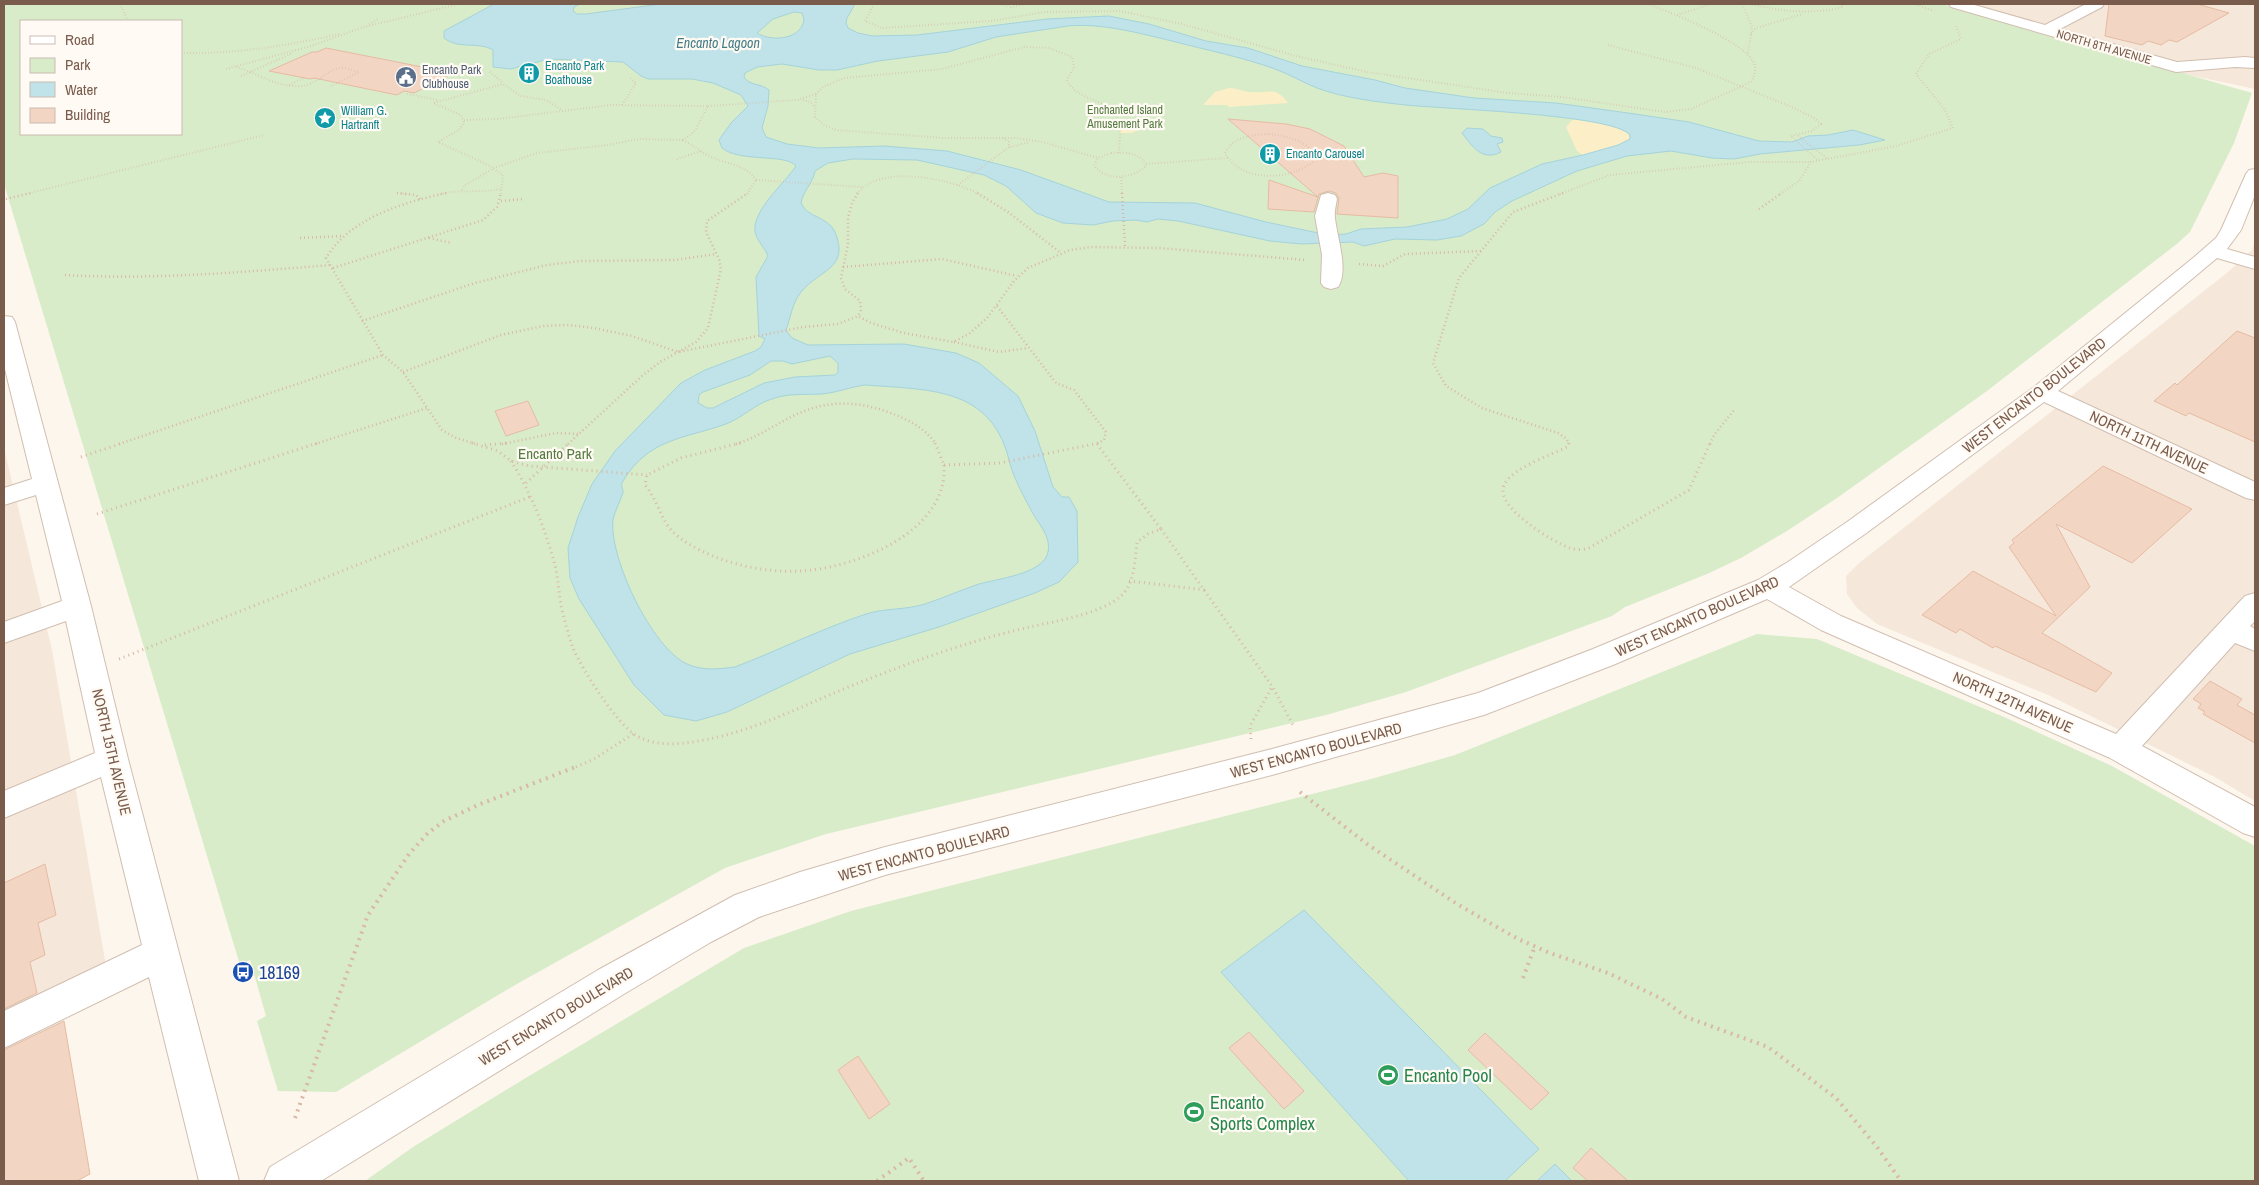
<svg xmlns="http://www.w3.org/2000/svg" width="2259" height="1185" font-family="'Archivo Narrow',sans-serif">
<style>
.residential{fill:#f5e8da}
.green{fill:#d8ecc9;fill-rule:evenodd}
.sand{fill:#fcefc7}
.water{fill:#bfe3e8;stroke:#a5d3da;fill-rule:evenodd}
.building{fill:#f3d5c3;stroke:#e6bba3}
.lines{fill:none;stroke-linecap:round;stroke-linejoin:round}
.minor-casing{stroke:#d1beb0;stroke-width:2}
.path-far3{stroke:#d9b8a5;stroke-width:2;stroke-dasharray:0.5 2.5;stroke-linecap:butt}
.path-far2{stroke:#d9b8a5;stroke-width:2.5;stroke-dasharray:1 3;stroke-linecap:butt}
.path-far1{stroke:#d9b8a5;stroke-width:3;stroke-dasharray:1 4;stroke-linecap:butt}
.path{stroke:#d9b8a5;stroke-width:4;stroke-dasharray:2 5;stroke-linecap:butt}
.minor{fill:#fff;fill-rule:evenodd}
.labels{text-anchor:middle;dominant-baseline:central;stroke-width:4.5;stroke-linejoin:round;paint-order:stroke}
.far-street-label{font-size:12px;fill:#7a5c4d;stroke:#fffaf3}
.far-culture-label{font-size:12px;fill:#0d838f;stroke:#fffaf3;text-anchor:start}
.far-service-label{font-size:12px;fill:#4e5e75;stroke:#fffaf3;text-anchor:start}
.far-park-label{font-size:12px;fill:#537a41;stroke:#fffaf3}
.far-water-label{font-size:14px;font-style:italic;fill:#437c86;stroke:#fffaf3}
.street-label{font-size:15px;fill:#7a5c4d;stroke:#fffaf3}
.park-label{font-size:15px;fill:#537a41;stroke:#fffaf3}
.near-transit-label{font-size:18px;fill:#164399;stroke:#fffaf3;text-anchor:start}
.near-leisure-label{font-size:18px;fill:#27864d;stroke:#fffaf3;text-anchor:start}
</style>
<rect width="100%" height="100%" fill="#fdf6ec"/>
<path class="residential" d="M 1942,4 L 2255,4 L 2255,89 L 2184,74 Z
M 2255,240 L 2255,801 L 2213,776 L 2048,695 L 1877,624 L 1857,608 L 1847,594 L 1846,576 L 1858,564 L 2228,272 L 2252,250 Z
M 4,448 L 52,650 L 107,972 L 4,1023 Z"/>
<path class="green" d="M 4,4 L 1942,4 L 2252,93 L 2234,143 L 2190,232 L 2178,243 L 1987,391 L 1837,498 L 1787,531 L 1741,558 L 1707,574 L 1625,607 L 1612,616 L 1406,692 L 1326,715 L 826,834 L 725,868 L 515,985 L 336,1092 L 278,1091 L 257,1021 L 266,1016 L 250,960 L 240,965 L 4,184 ZM 21,21 L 181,21 L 181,134 L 21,134 Z
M 1757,634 L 1817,639 L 2004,717 L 2112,766 L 2255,846 L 2255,1181 L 365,1181 L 413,1147 L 524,1079 L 744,948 L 851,911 L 1371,779 L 1455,755 Z"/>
<path class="sand" d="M 1229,88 C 1236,88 1242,91 1249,92 C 1268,94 1276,85 1288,103 L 1229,107 L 1227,105 L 1203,105 L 1215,92 Z
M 1146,119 L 1149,126 L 1131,133 L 1120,133 L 1120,129 L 1136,121 Z
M 1573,119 L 1601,122 L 1627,131 L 1630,139 L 1618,145 L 1583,155 L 1577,151 L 1566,127 Z"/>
<path class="water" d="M 494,4 L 580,4 L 574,7 L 573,11 L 577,14 L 586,14 L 661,4 L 855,4 L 847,18 L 846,23 L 848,28 L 858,33 L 872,36 L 917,35 L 1047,19 L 1109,16 L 1149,24 L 1206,41 L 1248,48 L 1302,66 L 1375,80 L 1405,88 L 1474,98 L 1556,103 L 1635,114 L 1689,122 L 1759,141 L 1792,142 L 1808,136 L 1828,135 L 1853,130 L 1885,140 L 1859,145 L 1760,154 L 1734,159 L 1712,158 L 1671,151 L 1627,156 L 1577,171 L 1512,201 L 1495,212 L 1484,224 L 1461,236 L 1437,240 L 1395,239 L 1364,246 L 1353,242 L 1301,244 L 1270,241 L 1178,221 L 1158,219 L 1147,222 L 1136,220 L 1113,221 L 1093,225 L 1063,223 L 1036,213 L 1006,186 L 984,175 L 917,160 L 853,159 L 828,163 L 815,171 C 813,183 803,191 801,203 C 807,218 828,216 835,232 C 850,269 820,269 801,292 C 792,303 791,317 786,330 L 792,338 L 808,345 L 904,344 L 956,353 L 979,363 L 1018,396 L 1035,431 L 1053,487 L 1062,497 L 1069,497 L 1077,511 L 1078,562 L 1059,582 L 1035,593 L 939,627 L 850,654 L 727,712 L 696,721 L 664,715 L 634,685 L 579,599 L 570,578 L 568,548 L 578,517 L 592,484 L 615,451 L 681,383 L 705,370 L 755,351 L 761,347 L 765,339 L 759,336 L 756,277 L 768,256 C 765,248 757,241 755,232 C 752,210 785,183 796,166 C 785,153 741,163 722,148 L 719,140 L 731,123 L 748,106 L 741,95 L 713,83 L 692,79 L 648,79 L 641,76 L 623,62 L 549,59 L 511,69 L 493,67 L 493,50 C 478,41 459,50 444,38 L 444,31 ZM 794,12 L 802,13 L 804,19 C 802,40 771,42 757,33 L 773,19 ZM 1068,26 C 1103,23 1138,33 1172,41 C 1206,50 1242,57 1275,69 C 1289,74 1302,82 1317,88 C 1344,98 1377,102 1406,105 C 1442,109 1613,114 1630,135 L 1630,139 L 1618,145 L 1583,155 L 1542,164 L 1490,188 L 1468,209 L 1447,219 L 1407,227 L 1361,229 L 1346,234 L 1328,235 L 1266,222 L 1195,203 L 1109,202 L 1021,170 L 947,151 L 884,146 L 819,148 L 787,144 L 766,137 L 762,128 L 768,106 L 769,90 C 761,83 749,86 744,77 L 745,73 L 757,67 L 782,64 L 819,70 L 837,70 L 878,61 L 948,52 L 996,37 ZM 830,356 L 838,363 L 838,372 L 835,375 L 795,377 L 764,383 L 713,408 L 707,408 L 698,403 L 699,395 L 703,392 L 750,375 L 771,361 L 783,361 L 792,364 ZM 865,385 C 927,390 991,386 1009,460 C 1013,477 1023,495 1032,512 C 1039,525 1051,536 1048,552 C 1044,574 996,579 979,584 C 961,590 943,598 925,604 C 906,610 885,608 866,614 C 821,629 779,650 735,667 C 718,669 703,671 687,664 C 652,648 609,558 613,520 C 614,513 623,495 623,492 C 623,488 620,486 623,481 C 649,438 684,439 726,424 C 742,418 755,404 772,399 C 788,393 804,395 821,394 C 836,393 850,387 865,385 Z
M 1467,128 L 1483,129 L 1491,136 L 1502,138 L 1503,142 L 1497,144 L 1501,152 C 1482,162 1472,146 1462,133 Z
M 1304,910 L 1539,1149 L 1505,1181 L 1409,1181 L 1221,972 Z
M 1555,1164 L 1572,1181 L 1537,1181 Z"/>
<path class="building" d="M 2109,4 L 2197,4 L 2229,13 L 2177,42 L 2169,40 L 2161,45 L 2148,41 L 2142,45 L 2105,36 Z
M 326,48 L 453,73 L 414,93 L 404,91 L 397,95 L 314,78 L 310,79 L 269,71 L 312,52 L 317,52 Z
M 1228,119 L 1286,124 L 1310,129 L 1344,146 L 1364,177 L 1383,173 L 1398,176 L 1398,218 L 1337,214 L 1339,198 L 1336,193 L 1329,191 L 1319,194 L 1314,212 L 1268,209 L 1269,180 L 1318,197 Z
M 2237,331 L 2255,338 L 2255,442 L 2189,413 L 2186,416 L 2154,401 L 2175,383 L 2177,385 Z
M 528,401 L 539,425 L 506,436 L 495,411 Z
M 2103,466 L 2192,509 L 2132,563 L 2056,524 L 2090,587 L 2042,633 L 2112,673 L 2096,692 L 1995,646 L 1993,648 L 1960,629 L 1956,633 L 1922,615 L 1973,571 L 2056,616 L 2009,547 L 2014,543 L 2012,540 Z
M 2210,681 L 2242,699 L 2237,705 L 2255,715 L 2255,743 L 2203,714 L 2205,712 L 2198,708 L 2201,704 L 2193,699 Z
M 45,864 L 56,915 L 38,923 L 45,955 L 30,962 L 37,993 L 4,1009 L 4,883 Z
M 64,1021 L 90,1174 L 77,1181 L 4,1181 L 4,1050 Z
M 1249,1032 L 1304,1091 L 1284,1109 L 1229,1048 Z
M 1485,1033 L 1549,1093 L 1531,1110 L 1468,1050 Z
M 858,1056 L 890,1104 L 869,1119 L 838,1070 Z
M 1591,1148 L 1628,1181 L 1588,1181 L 1573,1168 Z"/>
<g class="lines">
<g class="minor-casing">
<path id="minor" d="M 1949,4 L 1971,4 L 2045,25 L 2086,4 L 2104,4 L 2102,7 L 2060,29 L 2177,62 L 2245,57 L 2255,58 L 2255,68 L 2235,67 L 2176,72 L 1951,7 Z
M 2255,169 L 2255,195 L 2241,230 L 2227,249 L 2255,257 L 2255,269 L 2217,258 L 2058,391 L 2255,482 L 2255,500 L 2246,498 L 2044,402 L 1865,534 L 1789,587 L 1841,616 L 2116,734 L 2245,596 L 2255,593 L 2255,621 L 2250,626 L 2255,629 L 2255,651 L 2235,643 L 2142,746 L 2255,807 L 2255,837 L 2243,833 L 2110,758 L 1821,630 L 1767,599 L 1613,665 L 1484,715 L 1272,775 L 885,875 L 759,917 L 711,942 L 624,994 L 321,1181 L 264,1181 L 270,1167 L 598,970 L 735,895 L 800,872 L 885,847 L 1272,749 L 1478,693 L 1593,649 L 1758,580 L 1788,562 L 1847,522 L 2034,387 L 2193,258 L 2216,238 L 2221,230 L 2246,174 L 2249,170 Z
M 1328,193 L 1335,195 L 1337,199 C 1336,205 1334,212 1335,218 C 1337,237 1349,271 1338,287 L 1331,289 L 1324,287 L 1321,283 L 1322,255 L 1315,216 L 1321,195 Z
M 4,316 L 12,317 L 15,322 L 91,606 L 128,759 L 239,1181 L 199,1181 L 149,977 L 4,1048 L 4,1011 L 142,945 L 101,777 L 4,818 L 4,791 L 95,753 L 66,621 L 4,643 L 4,622 L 62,601 L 36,495 L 4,505 L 4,488 L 32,479 L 4,365 Z"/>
</g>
<path class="path-far3" d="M 120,4 L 128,21
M 874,4 L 865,21 L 882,28 L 991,21 L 1045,12 L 1120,11 L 1182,24 L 1296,56 L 1367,72 L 1508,93 L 1562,97 L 1665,112 L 1691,109 L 1751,82 C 1754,76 1757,70 1754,63 C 1744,41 1673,14 1649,4
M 999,4 L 1011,7 L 1028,4
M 1742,4 L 1752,27 L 1748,53
M 1749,4 C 1781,11 1811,15 1843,7 L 1841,4
M 1914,4 L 1934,11
M 1677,15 L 1711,4
M 369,24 L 378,19
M 1751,34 L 1756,28 L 1803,14
M 1608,45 L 1696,68 L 1794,108 L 1814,118 L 1821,124 L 1812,131 L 1791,136
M 181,53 C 234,54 287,46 339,34
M 236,67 C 258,73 276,88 302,86 C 315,85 327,70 340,68 C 345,67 354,71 359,72 L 329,87
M 226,69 L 311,46 L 364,27 L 459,4
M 490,72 L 503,83
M 241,76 L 293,53
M 289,85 L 304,78
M 407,94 L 438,100
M 816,94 L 823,87 L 844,78 L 942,69 L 1024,47 L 1049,48 L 1072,57 L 1074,67 L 1067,80 C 1078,103 1111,97 1118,121 C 1122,131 1119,143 1119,153
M 803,100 L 810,102 L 814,106
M 622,105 L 636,83 L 630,78
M 708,106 L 797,100 L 816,94 L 815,117 L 824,125 L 836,130 L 944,138 L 1016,138 L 1042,142 L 1098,158
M 464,120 L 498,119 L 611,105 L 708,106 L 694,132 L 683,140 C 693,145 701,152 711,157 C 726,164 746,164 756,180
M 1269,134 C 1286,136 1301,139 1314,152 L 1314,161 C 1290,181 1241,183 1225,153 C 1234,136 1252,135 1269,134 Z
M 1798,136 L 1828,159
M 1792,137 L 1819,161
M 1010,147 L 1030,142
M 1111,153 C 1123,152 1142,152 1146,166 C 1132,179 1106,182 1094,165 L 1098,158 Z
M 677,159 L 701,151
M 1146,164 L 1227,158
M 1121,177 L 1122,194
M 756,180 L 862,187
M 958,185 L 1009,147 L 1009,142 L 1003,138
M 462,190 L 464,186 L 494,168 L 537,153 L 608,145 L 638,139 L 683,140
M 397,193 L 407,194
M 26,194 L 264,135
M 440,194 C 461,189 481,193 502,189
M 501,194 L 503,175 L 488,165 L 438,142 L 459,130 L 464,122 L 461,115 L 433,103 L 503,84 L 521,96 L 546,100 L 562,110
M 747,194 L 756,180
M 857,194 C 879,163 952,179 979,194
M 1560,194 L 1610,175 L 1749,162 L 1811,162
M 1780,194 L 1799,181 L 1811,162 L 1896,146 L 1953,128 L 1945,110 L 1916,74 L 1929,54 L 1961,39 L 1956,26"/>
<path class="path-far2" d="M 397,193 L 416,195 L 421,200
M 446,193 C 402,203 350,218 326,258 L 383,355 L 403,372 L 442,430 L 456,438 L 476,444
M 858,193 L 852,203 L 848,218 L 848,244 L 841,278 L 845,289 L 860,301 L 861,310 L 858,316 L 871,323 L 904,333 L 953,342 L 969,334 L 987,318 L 1014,281 L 1028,268 L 1070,250 L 1091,247 L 1159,248 L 1306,260
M 977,193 L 1008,212 L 1061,253
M 1122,193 L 1125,246
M 1563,193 L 1513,212 L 1459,278 L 1433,363 L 1446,386 L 1482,408 L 1558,433 L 1567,439 L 1569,444
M 6,199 L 31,193
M 501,201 L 523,199
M 1759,209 L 1782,193
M 300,238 L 343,236
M 429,238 L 452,243
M 1359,264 L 1383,266 L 1405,254 L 1482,251
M 843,267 L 942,259 L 1017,276
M 333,268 L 483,220 L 497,207 L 501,193
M 65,275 C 154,280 242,272 331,265
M 997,306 L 1056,383 L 1074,390 L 1106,432 L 1104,440 L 1096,444
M 362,321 L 475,283 L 547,265 L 580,261 L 675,260 L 716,254
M 954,342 L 999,352 L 1028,348
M 403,372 L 501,335 L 543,326 L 569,325 L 594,328 L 632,336 L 678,352 L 803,327 L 838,324 L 858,316
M 119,444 L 383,355
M 315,444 L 427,408
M 502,444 L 556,433 L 580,434
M 568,444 L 642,376 L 660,362 L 696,342 L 708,328 L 721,269 L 719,259 L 706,232 L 707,221 L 748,193
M 736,444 C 756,438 773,426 791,417 C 825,400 854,400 888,412 C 907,419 924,427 936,444
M 1710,444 L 1714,435 L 1734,410"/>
<path class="path-far1" d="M 472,443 L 498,451 L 511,461 L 529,466 L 647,475
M 740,443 L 681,458 L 647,475 L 645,485 C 664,509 658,526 689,544 C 720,563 763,573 799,571 C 854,569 949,532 944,465
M 935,443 L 944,465
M 1569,443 L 1567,447 C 1551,455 1512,468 1504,485 C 1494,507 1553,542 1570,548 C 1576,550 1583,550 1589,548 L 1689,490 L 1710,443
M 485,445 L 510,443
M 81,457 L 123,443
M 511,461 C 530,491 543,524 553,558 C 559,576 558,595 563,614 C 566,625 569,637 573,648 C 582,669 617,725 637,736 C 660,749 690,743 714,738 C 761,727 803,706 846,688 C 906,664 967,641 1030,627 C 1056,621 1101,614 1121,596 C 1135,583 1135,559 1137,542 L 1148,534 L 1161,529 L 1097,444
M 944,465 L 1000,463 L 1099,443
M 526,483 L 569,443
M 97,514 L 318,443
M 1161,529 L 1272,686 L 1294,727
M 1129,581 L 1206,590
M 119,659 L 532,496
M 1251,739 L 1250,726 L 1272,687
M 576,767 L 594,759 L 633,734"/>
<path class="path" d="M 1300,792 L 1367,844 L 1457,904 L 1518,939 L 1550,953 L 1608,973 L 1662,999 L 1686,1017 L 1768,1047 L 1836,1098 L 1877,1147 L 1901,1181
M 1523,978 L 1535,946
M 295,1118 L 368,915 L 409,854 L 428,833 L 444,821 L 478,805 L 578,766
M 877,1181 L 909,1158 L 924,1181"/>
<use href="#minor" class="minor"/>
</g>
<defs>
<g id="building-disc" transform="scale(1.125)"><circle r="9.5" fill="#0f9aa8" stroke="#fffaf3"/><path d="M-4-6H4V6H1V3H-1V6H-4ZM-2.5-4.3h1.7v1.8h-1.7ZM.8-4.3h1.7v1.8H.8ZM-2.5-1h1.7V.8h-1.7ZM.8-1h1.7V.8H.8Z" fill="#fff"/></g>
<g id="civic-disc" transform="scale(1.125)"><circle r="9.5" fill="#5c6f8a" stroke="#fffaf3"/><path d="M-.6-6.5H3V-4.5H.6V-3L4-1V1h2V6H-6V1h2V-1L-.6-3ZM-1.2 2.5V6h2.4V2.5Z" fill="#fff"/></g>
<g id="sight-disc" transform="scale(1.125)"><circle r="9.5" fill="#0f9aa8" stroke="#fffaf3"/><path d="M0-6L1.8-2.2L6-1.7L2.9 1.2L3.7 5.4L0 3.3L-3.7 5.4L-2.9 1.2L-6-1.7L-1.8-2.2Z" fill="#fff"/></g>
<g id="bus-disc" transform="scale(1.125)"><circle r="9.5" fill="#1a4fb4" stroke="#fffaf3"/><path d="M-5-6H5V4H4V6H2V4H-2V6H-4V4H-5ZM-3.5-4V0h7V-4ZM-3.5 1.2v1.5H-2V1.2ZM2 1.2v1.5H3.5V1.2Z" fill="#fff"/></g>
<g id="stadium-disc" transform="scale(1.125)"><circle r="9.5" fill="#2e9e5b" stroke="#fffaf3"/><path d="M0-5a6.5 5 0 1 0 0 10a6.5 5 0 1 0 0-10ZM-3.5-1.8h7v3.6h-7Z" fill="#fff"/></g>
</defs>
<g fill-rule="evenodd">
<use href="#building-disc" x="529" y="73"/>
<use href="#civic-disc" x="406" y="77"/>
<use href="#sight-disc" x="325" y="118"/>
<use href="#building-disc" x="1270" y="154"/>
<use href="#bus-disc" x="243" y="972"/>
<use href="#stadium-disc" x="1388" y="1075"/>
<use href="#stadium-disc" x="1194" y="1112"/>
</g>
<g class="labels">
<g class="far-street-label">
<text transform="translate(2104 47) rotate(16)">NORTH 8TH AVENUE</text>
</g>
<g class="far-culture-label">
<text x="545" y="66">Encanto Park<tspan x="545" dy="14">Boathouse</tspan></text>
<text x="341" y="111">William G.<tspan x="341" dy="14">Hartranft</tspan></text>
<text x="1286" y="154">Encanto Carousel</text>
</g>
<g class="far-service-label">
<text x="422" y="70">Encanto Park<tspan x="422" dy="14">Clubhouse</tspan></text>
</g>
<g class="far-park-label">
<text x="1125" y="110">Enchanted Island<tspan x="1125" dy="14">Amusement Park</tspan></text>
</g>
<g class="far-water-label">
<text x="718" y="43">Encanto Lagoon</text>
</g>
<g class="street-label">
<text transform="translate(2034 395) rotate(-38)">WEST ENCANTO BOULEVARD</text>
<text transform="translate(2149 442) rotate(25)">NORTH 11TH AVENUE</text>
<text transform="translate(1697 616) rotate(-24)">WEST ENCANTO BOULEVARD</text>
<text transform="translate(2013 702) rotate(24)">NORTH 12TH AVENUE</text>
<text transform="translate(1316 750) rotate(-15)">WEST ENCANTO BOULEVARD</text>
<text transform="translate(112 752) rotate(77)">NORTH 15TH AVENUE</text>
<text transform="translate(924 853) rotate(-15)">WEST ENCANTO BOULEVARD</text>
<text transform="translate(556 1016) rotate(-31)">WEST ENCANTO BOULEVARD</text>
</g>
<g class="park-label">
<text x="555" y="453">Encanto Park</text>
</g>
<g class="near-transit-label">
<text x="259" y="972">18169</text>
</g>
<g class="near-leisure-label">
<text x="1404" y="1075">Encanto Pool</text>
<text x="1210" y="1102">Encanto<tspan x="1210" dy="21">Sports Complex</tspan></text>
</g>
</g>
<rect width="2259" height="1185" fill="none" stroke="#7a5c4d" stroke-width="10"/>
<rect x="20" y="20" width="162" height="115" fill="#fffaf3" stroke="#cabbb1"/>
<rect x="30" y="36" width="25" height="8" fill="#ffffff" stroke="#cabbb1"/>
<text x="65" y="45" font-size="15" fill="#7a5c4d">Road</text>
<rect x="30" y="58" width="25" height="15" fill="#d8ecc9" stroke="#cabbb1"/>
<text x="65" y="70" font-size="15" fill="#7a5c4d">Park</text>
<rect x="30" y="82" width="25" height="15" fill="#bfe3e8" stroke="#cabbb1"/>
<text x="65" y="95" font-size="15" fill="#7a5c4d">Water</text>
<rect x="30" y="108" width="25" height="15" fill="#f3d5c3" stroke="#cabbb1"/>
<text x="65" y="120" font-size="15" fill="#7a5c4d">Building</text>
</svg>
